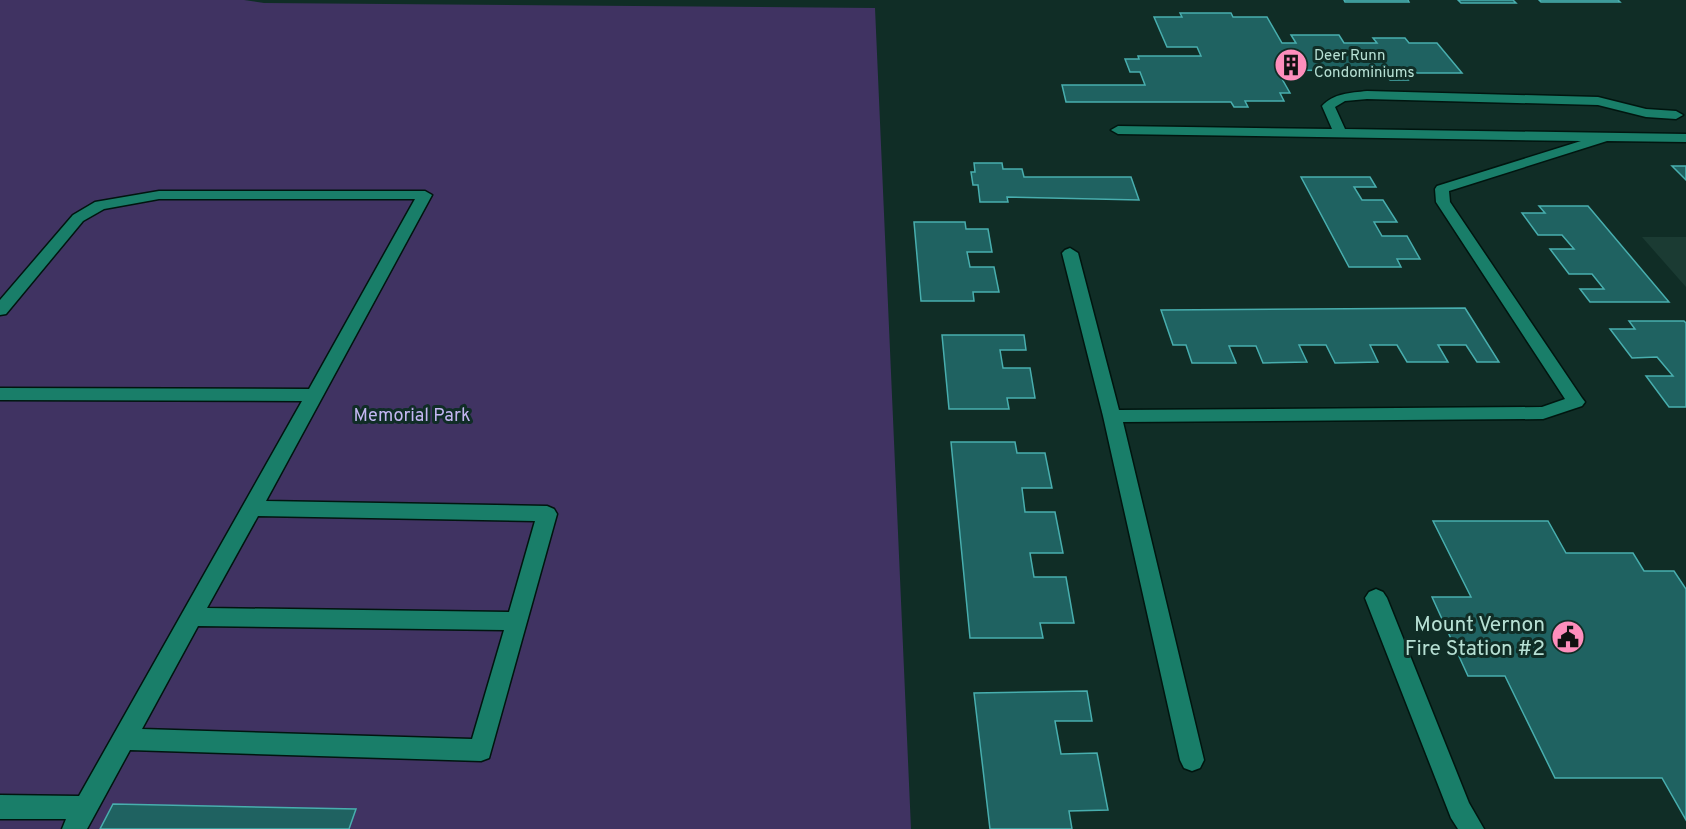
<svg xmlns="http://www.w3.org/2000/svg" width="1686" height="829" font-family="Overpass,sans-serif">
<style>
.built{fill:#1b3b33}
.green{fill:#403362}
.building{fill:#1f6261;stroke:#48aeae;stroke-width:1.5}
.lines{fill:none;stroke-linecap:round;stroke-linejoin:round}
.lane-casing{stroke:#00150f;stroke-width:3}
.lane{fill:#197e69;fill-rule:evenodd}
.labels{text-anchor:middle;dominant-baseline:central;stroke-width:6;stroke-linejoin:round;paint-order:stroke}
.far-poi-label{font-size:15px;fill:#b7e0d4;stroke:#102d26;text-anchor:start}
.park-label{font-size:18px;fill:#c4b7f2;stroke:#102d26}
.near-poi-label{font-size:21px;fill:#b7e0d4;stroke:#102d26;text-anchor:end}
</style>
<rect width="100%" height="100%" fill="#102d26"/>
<path class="built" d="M 1642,237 L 1686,237 L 1686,287 Z"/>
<path class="green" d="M 0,0 L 244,0 L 264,3 L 875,8 L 911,829 L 0,829 Z"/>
<path class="building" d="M 1344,0 L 1408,0 L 1409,2 L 1345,2 Z
M 1458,0 L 1513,0 L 1516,3 L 1461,3 Z
M 1539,0 L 1618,0 L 1620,2 L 1541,2 Z
M 1180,13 L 1231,13 L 1233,17 L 1267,17 L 1282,43 L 1296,43 L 1291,35 L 1339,35 L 1344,43 L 1377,43 L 1373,38 L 1405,38 L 1409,43 L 1437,43 L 1462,73 L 1402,73 L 1408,80 L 1390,80 L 1383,71 L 1277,70 L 1290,93 L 1280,93 L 1284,101 L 1245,101 L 1248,107 L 1234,107 L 1231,102 L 1066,102 L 1062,85 L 1145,85 L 1140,72 L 1130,72 L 1125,59 L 1139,59 L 1138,56 L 1201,56 L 1197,47 L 1167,47 L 1154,17 L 1182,17 Z
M 974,163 L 1002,163 L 1003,169 L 1022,169 L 1024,177 L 1131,177 L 1139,200 L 1007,197 L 1008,202 L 980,202 L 978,185 L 973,185 L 971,172 L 975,172 Z
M 1672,166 L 1686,166 L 1686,180 Z
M 1301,177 L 1370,177 L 1376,187 L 1354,187 L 1362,200 L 1383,200 L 1397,222 L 1374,222 L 1382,236 L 1407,236 L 1420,259 L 1397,259 L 1401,267 L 1349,267 Z
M 1539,206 L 1588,206 L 1669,302 L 1590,302 L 1580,289 L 1604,289 L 1592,274 L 1569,274 L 1550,249 L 1574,249 L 1562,235 L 1538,235 L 1522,213 L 1545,213 Z
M 914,222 L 965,222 L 966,229 L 988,229 L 992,252 L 967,252 L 970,267 L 994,267 L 999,292 L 973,292 L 974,301 L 921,301 Z
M 1465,308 L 1499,362 L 1477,362 L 1466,345 L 1438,345 L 1448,362 L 1407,362 L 1397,345 L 1370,345 L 1378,362 L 1335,363 L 1326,345 L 1299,345 L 1307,362 L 1263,363 L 1256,346 L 1229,346 L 1236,363 L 1192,363 L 1186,345 L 1173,345 L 1161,310 Z
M 1629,321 L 1684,321 L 1686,323 L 1686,407 L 1669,407 L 1646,376 L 1673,376 L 1657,357 L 1632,358 L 1610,329 L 1635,329 Z
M 942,335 L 1024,335 L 1026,350 L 1000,350 L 1003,368 L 1030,368 L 1035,398 L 1007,398 L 1009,409 L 949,409 Z
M 951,442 L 1015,442 L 1017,453 L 1045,453 L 1052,488 L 1022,488 L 1025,512 L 1055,512 L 1063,553 L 1030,553 L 1034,577 L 1066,577 L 1074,623 L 1040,623 L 1043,638 L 970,638 Z
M 1433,521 L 1548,521 L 1566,553 L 1633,553 L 1644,571 L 1674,571 L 1686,589 L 1686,820 L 1662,778 L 1555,778 L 1505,676 L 1468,676 L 1432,597 L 1471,597 Z
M 1087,691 L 1092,721 L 1055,721 L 1061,754 L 1097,753 L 1108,810 L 1069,811 L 1072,829 L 990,829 L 974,693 Z
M 113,804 L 356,809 L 349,829 L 100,829 Z"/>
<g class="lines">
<g class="lane-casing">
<path id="lane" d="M 1367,91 L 1598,97 L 1646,109 L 1676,111 L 1683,115 L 1676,119 L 1646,117 L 1598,105 L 1367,99 L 1345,101 L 1335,107 L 1345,129 L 1686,134 L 1686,142 L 1607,141 L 1449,191 L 1450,202 L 1582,398 L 1585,402 L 1582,406 L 1543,419 L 1123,422 L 1204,760 L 1200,768 L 1192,771 L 1184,768 L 1180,760 L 1103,416 L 1062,253 L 1065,250 L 1070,248 L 1078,253 L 1119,410 L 1542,407 L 1565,399 L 1436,202 L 1435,189 L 1437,186 L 1581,141 L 1118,134 L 1111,130 L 1118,126 L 1332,129 L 1322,106 C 1334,93 1350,93 1367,91 Z
M 159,191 L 425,191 L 432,195 L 266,501 L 547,506 L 554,509 L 557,514 L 489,758 L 481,761 L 130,750 L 87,829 L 62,829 L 66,819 L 0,819 L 0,795 L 79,796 L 302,401 L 0,400 L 0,388 L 309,389 L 415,199 L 159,199 L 104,209 L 83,221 L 6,314 L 0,315 L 0,300 L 73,215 L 95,202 ZM 258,516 L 535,521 L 509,612 L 207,608 ZM 198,626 L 504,630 L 472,739 L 142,729 Z
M 1376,589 L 1383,592 L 1387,598 L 1469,803 L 1484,829 L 1458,829 L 1451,818 L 1365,598 L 1369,592 Z"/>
</g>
<use href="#lane" class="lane"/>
</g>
<defs>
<g id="building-disc" transform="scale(1.725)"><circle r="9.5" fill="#fe8ebc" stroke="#102d26"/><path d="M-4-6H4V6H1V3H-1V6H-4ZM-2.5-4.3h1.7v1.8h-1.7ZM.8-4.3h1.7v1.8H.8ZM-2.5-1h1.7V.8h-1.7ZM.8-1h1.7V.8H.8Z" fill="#111"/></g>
<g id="civic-disc" transform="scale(1.725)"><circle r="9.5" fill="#fe8ebc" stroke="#102d26"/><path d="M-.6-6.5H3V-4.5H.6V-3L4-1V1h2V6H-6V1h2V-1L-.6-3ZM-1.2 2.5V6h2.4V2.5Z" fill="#111"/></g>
</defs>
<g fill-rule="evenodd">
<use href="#building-disc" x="1291" y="65"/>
<use href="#civic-disc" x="1568" y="637"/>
</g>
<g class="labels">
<g class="far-poi-label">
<text x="1314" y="56">Deer Runn<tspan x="1314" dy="17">Condominiums</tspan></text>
</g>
<g class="park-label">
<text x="412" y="416">Memorial Park</text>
</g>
<g class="near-poi-label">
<text x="1545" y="625">Mount Vernon<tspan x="1545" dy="24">Fire Station #2</tspan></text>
</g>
</g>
</svg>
